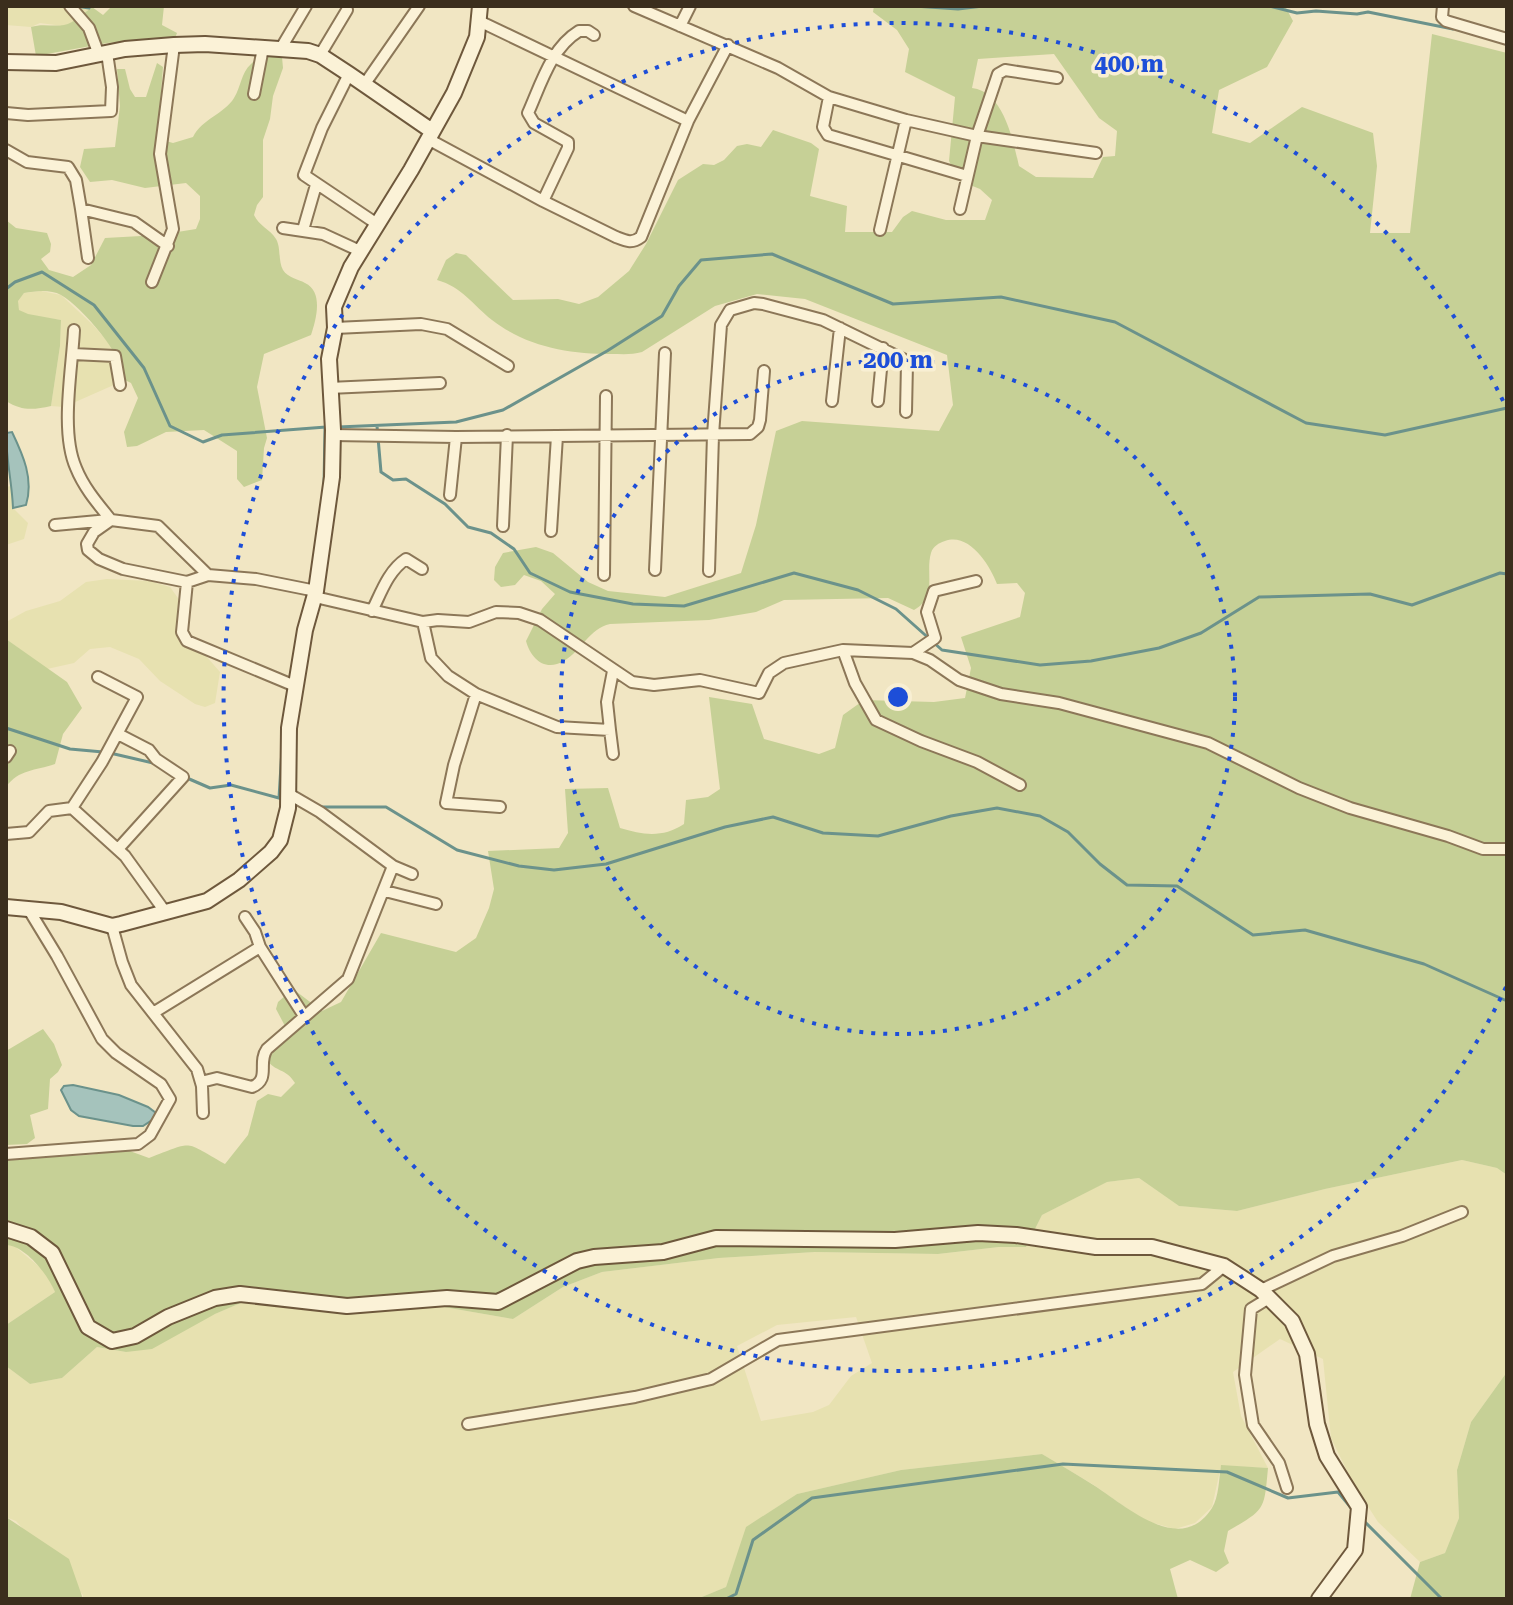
<svg xmlns="http://www.w3.org/2000/svg" width="1513" height="1605" font-family="'Roboto Serif',serif">
<style>
.farmland{fill:#e7e1b0;fill-rule:evenodd}
.green{fill:#c6d096;fill-rule:evenodd}
.water{fill:#a5c3bc;stroke:#6b928b;stroke-width:2}
.lines{fill:none;stroke-linecap:round;stroke-linejoin:round}
.stream{stroke:#6b928b;stroke-width:3}
.street-casing{stroke:#8c7758;stroke-width:14}
.secondary-casing{stroke:#6e583c;stroke-width:18}
.street{stroke:#fbf2d7;stroke-width:10}
.secondary{stroke:#fbf2d7;stroke-width:14}
.ring{fill:none;stroke:#1d4ed8;stroke-width:4;stroke-dasharray:4 8}
.centre{fill:#1d4ed8;stroke:#f8efd3;stroke-width:4}
.ring-label{font-size:24px;text-anchor:middle;font-weight:bold;fill:#1d4ed8;stroke:#f8efd3;stroke-width:7;stroke-linejoin:round;paint-order:stroke}
</style>
<rect width="100%" height="100%" fill="#f1e6c3"/>
<path class="farmland" d="M 6,6 L 93,6 L 73,22 L 63,26 L 40,23 L 31,27 L 6,25 Z
M 41,291 L 61,295 L 93,325 L 115,350 L 125,371 L 125,380 L 64,407 L 51,406 L 60,346 L 61,320 L 28,315 L 19,310 L 17,300 L 24,293 Z
M 11,486 L 13,508 L 28,523 L 24,539 L 6,545 L 6,487 Z
M 107,579 L 149,581 L 170,587 L 188,612 L 186,633 L 220,672 L 215,703 L 205,707 L 195,704 L 160,681 L 139,659 L 110,647 L 90,649 L 74,663 L 47,669 L 6,639 L 6,622 L 26,611 L 60,601 L 86,582 Z
M 1462,1160 L 1497,1168 L 1507,1175 L 1507,1372 L 1471,1422 L 1457,1470 L 1459,1518 L 1445,1553 L 1420,1562 L 1378,1522 L 1353,1483 L 1331,1438 L 1323,1359 L 1280,1339 L 1233,1372 L 1241,1416 L 1268,1468 L 1221,1466 L 1212,1507 L 1195,1523 L 1175,1529 L 1143,1520 L 1094,1485 L 1042,1454 L 901,1470 L 797,1494 L 747,1527 L 726,1587 L 697,1599 L 83,1599 L 83,1595 L 16,1521 L 6,1517 L 6,1366 L 30,1384 L 62,1378 L 97,1347 L 126,1352 L 243,1302 L 281,1304 L 346,1315 L 438,1306 L 513,1319 L 563,1287 L 602,1272 L 719,1258 L 815,1252 L 938,1254 L 999,1247 L 1026,1247 L 1042,1215 L 1106,1182 L 1139,1178 L 1179,1206 L 1237,1211 L 1325,1189 ZM 856,1317 L 872,1363 L 851,1376 L 829,1405 L 813,1412 L 761,1421 L 737,1346 L 777,1325 Z
M 6,1245 L 13,1245 L 48,1274 L 55,1292 L 6,1325 Z"/>
<path class="green" d="M 112,6 L 164,6 L 162,25 L 177,33 L 175,38 L 107,43 L 36,56 L 31,27 C 43,23 52,27 64,25 C 74,23 84,13 92,7 L 103,15 Z
M 874,6 L 1285,6 L 1293,21 L 1267,67 L 1219,90 L 1212,133 L 1250,143 L 1302,107 L 1373,133 L 1377,166 L 1370,233 L 1410,233 L 1432,34 L 1507,53 L 1507,1175 L 1497,1168 L 1462,1160 L 1325,1189 L 1237,1211 L 1179,1206 L 1139,1178 L 1107,1182 L 1042,1215 L 1026,1247 L 999,1247 L 938,1254 L 815,1252 L 719,1258 L 602,1272 L 563,1287 L 513,1319 L 438,1306 L 346,1315 L 281,1304 L 243,1302 L 215,1314 L 152,1349 L 126,1352 L 97,1347 L 62,1378 L 30,1384 L 6,1366 L 6,1325 L 55,1292 C 48,1275 26,1246 6,1245 L 6,1159 L 89,1155 L 127,1150 L 149,1158 C 195,1141 182,1140 225,1164 L 248,1135 L 257,1101 L 268,1094 L 281,1097 L 295,1083 C 286,1068 275,1072 267,1060 L 268,1039 L 285,1026 L 276,1009 L 278,1002 L 293,989 L 322,1011 L 341,1002 L 381,933 L 456,952 L 476,938 L 489,908 L 494,889 L 488,851 L 559,848 L 568,833 L 565,789 L 608,788 L 620,828 C 643,835 663,838 684,824 L 686,800 L 708,797 L 720,789 L 709,697 L 752,704 L 764,739 L 819,754 L 835,748 L 843,715 L 864,700 L 934,702 L 965,698 L 971,668 L 961,637 L 1020,617 L 1025,593 L 1017,583 L 997,584 C 990,565 969,532 945,541 C 939,543 933,546 931,553 C 925,573 938,597 914,610 L 888,598 L 784,600 L 756,612 L 709,620 L 610,624 C 589,629 582,650 564,661 C 545,672 531,659 526,641 L 542,609 L 555,594 L 541,581 L 524,575 L 515,585 L 501,587 L 494,580 L 495,567 L 503,553 L 536,547 L 553,553 L 588,582 L 608,591 L 665,597 L 741,573 L 756,525 L 776,431 L 802,421 L 939,431 L 953,405 L 947,355 L 805,299 L 757,294 L 715,306 L 642,352 C 632,355 622,354 611,354 C 569,354 527,347 492,320 C 473,305 462,287 437,280 L 446,260 L 456,253 L 466,255 L 513,300 L 558,299 L 579,304 L 598,297 L 629,271 L 646,244 L 678,180 L 703,164 L 714,165 L 724,160 L 737,146 L 747,144 L 761,147 L 773,130 L 811,143 L 819,149 L 810,196 L 847,206 L 845,232 L 892,232 L 903,217 L 912,211 L 946,220 L 985,220 L 992,200 L 980,189 L 960,181 L 949,161 L 955,97 L 905,72 L 909,49 L 897,30 L 873,12 ZM 1054,54 L 1099,118 L 1117,131 L 1115,156 L 1103,157 L 1093,178 L 1036,177 L 1019,166 C 1013,140 1003,91 972,88 L 978,59 Z
M 273,52 L 282,57 L 283,68 L 273,96 L 270,119 L 263,140 L 263,197 L 257,205 L 254,215 C 259,226 270,229 276,239 C 281,247 278,261 283,270 C 288,278 298,279 305,283 C 324,292 316,320 311,335 L 264,354 L 257,387 L 267,438 L 264,448 L 262,480 L 244,487 L 237,479 L 237,451 L 204,430 L 166,432 L 137,446 L 127,447 L 124,432 L 138,398 L 131,383 L 125,380 C 123,355 83,308 61,295 C 50,289 36,291 24,293 L 18,301 L 19,310 L 28,314 L 61,320 L 60,346 L 51,406 C 33,410 22,411 6,401 L 6,220 L 16,228 L 47,233 L 51,244 L 50,252 L 41,259 L 49,270 L 73,277 L 91,265 L 105,238 L 159,235 L 196,229 L 200,219 L 200,196 L 186,183 L 145,188 L 112,180 L 90,182 L 80,167 L 84,149 L 115,147 L 120,106 L 117,69 L 125,69 L 130,89 L 135,97 L 146,97 L 157,63 L 163,67 L 158,132 L 159,139 L 173,143 L 193,137 C 202,119 224,114 234,98 C 241,87 241,73 251,64 C 258,57 264,54 273,52 Z
M 6,639 L 67,682 L 82,708 L 63,734 L 55,764 C 35,771 19,769 6,787 Z
M 43,1029 L 54,1044 L 62,1065 L 58,1072 L 50,1079 L 48,1109 L 30,1115 L 35,1138 L 27,1144 L 6,1145 L 6,1051 Z
M 1507,1372 L 1507,1599 L 1410,1599 L 1420,1562 L 1445,1553 L 1459,1518 L 1457,1470 L 1471,1422 Z
M 1042,1454 C 1060,1465 1078,1475 1095,1486 C 1126,1506 1181,1557 1212,1508 C 1219,1497 1219,1478 1221,1465 L 1268,1468 C 1264,1510 1266,1509 1228,1531 L 1224,1551 L 1229,1563 L 1216,1572 L 1190,1560 L 1170,1569 L 1178,1599 L 697,1599 L 726,1587 L 746,1527 L 797,1494 L 901,1470 Z
M 6,1517 L 69,1559 L 83,1599 L 6,1599 Z"/>
<path class="water" d="M 12,432 C 23,455 34,479 26,505 L 13,508 C 12,482 6,459 6,433 Z
M 73,1085 L 119,1095 L 148,1107 L 156,1113 L 152,1120 L 143,1126 L 133,1126 L 79,1116 L 71,1110 L 61,1090 L 64,1086 Z"/>
<g class="lines">
<path class="stream" d="M 76,6 L 89,8 L 90,6
M 914,6 L 958,9 L 983,6
M 1269,6 L 1297,13 L 1316,11 L 1357,14 L 1368,12 L 1453,29
M 6,289 L 15,282 L 42,272 L 94,305 L 144,368 L 170,426 L 203,442 L 222,435 L 326,427
M 377,426 L 381,472 L 393,480 L 406,479 L 445,504 L 468,527 L 491,533 L 514,549 L 530,573 L 570,592 L 633,604 L 684,606 L 794,573 L 858,590 L 896,609 L 942,650 L 1040,665 L 1091,661 L 1159,648 L 1201,633 L 1259,597 L 1370,594 L 1412,605 L 1500,573 L 1507,574
M 338,427 L 456,422 L 503,410 L 607,351 L 662,316 L 679,286 L 701,260 L 772,254 L 893,304 L 1001,297 L 1115,322 L 1306,423 L 1385,435 L 1507,408
M 324,485 L 325,429
M 286,706 L 293,662
M 6,728 L 70,749 L 103,752
M 282,749 L 279,798 L 285,800
M 110,753 L 153,763
M 187,778 L 210,788 L 231,785 L 279,798
M 319,807 L 386,807 L 457,850 L 519,866 L 554,870 L 606,864 L 725,827 L 773,817 L 823,833 L 878,836 L 951,816 L 997,808 L 1040,816 L 1068,832 L 1100,864 L 1127,885 L 1177,886 L 1253,935 L 1305,930 L 1424,964 L 1507,1001
M 1363,1520 L 1442,1599
M 726,1599 L 736,1594 L 753,1540 L 812,1498 L 1063,1464 L 1227,1472 L 1288,1498 L 1338,1492 L 1352,1509"/>
<g class="street-casing">
<path id="street" d="M 70,6 L 89,28 L 99,55
M 634,6 L 778,68 L 829,97 L 906,120 L 977,136 L 1096,153
M 1443,6 L 1442,17 L 1446,21 L 1507,39
M 479,21 L 688,121
M 680,26 L 690,6
M 281,48 L 306,6
M 320,55 L 347,10
M 349,74 L 322,128 L 304,175 L 377,224
M 364,85 L 419,6
M 254,94 L 263,48
M 829,97 L 823,127 L 828,135 L 967,176
M 6,113 L 28,115 L 111,111 L 112,87 L 107,53
M 428,139 L 543,201 L 616,237 C 626,241 632,244 641,237 L 688,121 L 728,45
M 6,150 L 27,162 L 68,167 L 76,180 L 81,209 L 134,222 L 168,246
M 543,201 L 568,148 L 568,142 L 534,123 L 528,113 C 541,84 551,48 579,31 L 588,31 L 594,35
M 81,209 L 88,258
M 960,209 L 977,136 L 998,74 L 1005,70 L 1057,78
M 283,228 L 323,234 L 360,251
M 303,230 L 316,185
M 880,230 L 906,120
M 152,282 L 173,229 L 160,154 L 174,45
M 335,328 L 421,324 L 447,329 L 508,366
M 74,330 C 72,370 60,432 76,468 C 84,488 98,504 111,520 L 158,526 L 208,575
M 73,354 L 115,356 L 120,385
M 329,388 L 440,383
M 832,401 L 840,328
M 878,401 L 883,348
M 333,435 L 456,437 L 750,434 L 758,427 L 760,420 L 764,371
M 450,495 L 456,437
M 111,520 L 94,532 L 87,544 L 88,550 L 99,559 L 123,569 L 187,582 L 208,575 L 256,579 L 316,591
M 55,525 L 109,520
M 503,526 L 507,435
M 551,531 L 557,436
M 655,570 L 665,353
M 709,571 L 713,435 L 721,325 L 730,310 L 754,303 L 763,304 L 823,320 L 903,359 L 907,363 L 906,412
M 604,575 L 606,396
M 187,582 L 182,632 L 187,641 L 295,686
M 315,597 L 423,622 L 438,620 L 469,622 L 496,612 L 519,613 L 540,620 L 632,682 L 654,685 L 700,680 L 759,693 L 769,673 L 784,663 L 843,650 L 913,653 L 930,660 L 959,680 L 1001,694 L 1059,703 L 1208,743 L 1299,788 L 1350,808 L 1448,836 L 1483,849 L 1507,849
M 372,611 C 381,593 388,571 406,559 L 422,569
M 423,622 L 431,658 L 448,676 L 476,694 L 557,727 L 610,730 L 607,702 L 613,671
M 843,650 L 855,683 L 876,720 L 921,741 L 977,762 L 1020,785
M 913,653 L 935,638 L 927,612 L 934,591 L 976,581
M 476,694 L 454,765 L 446,803 L 500,807
M 610,730 L 613,754
M 118,734 L 149,750 L 156,759 L 183,777 L 118,849
M 6,757 L 10,751
M 72,808 L 125,856 L 166,913
M 6,834 L 29,832 L 49,811 L 72,808 L 102,762 L 137,697 L 98,677
M 393,866 L 412,874
M 385,891 L 436,904
M 245,917 L 255,932 L 260,947
M 112,926 L 122,962 L 131,985 L 197,1069 L 202,1086 L 203,1113
M 153,1013 L 260,947 L 304,1016
M 201,1082 L 217,1078 L 252,1087 C 271,1079 257,1063 267,1049 L 348,979 L 393,866 L 320,812 L 289,794
M 6,1154 L 138,1144 L 150,1135 L 170,1099 L 161,1084 L 116,1053 L 102,1039 L 57,956 L 29,910
M 1261,1290 L 1333,1256 L 1402,1236 L 1462,1212
M 1269,1298 L 1251,1309 L 1245,1375 L 1253,1425 L 1279,1463 L 1287,1488
M 468,1424 L 635,1397 L 711,1379 L 778,1340 L 1202,1284 L 1224,1266"/>
</g>
<g class="secondary-casing">
<path id="secondary" d="M 6,62 L 56,63 L 125,49 L 174,45 L 205,44 L 308,51 L 320,55 L 349,74 L 432,131
M 6,907 L 61,912 L 112,926 L 121,924 L 207,901 L 239,880 L 271,852 L 280,840 L 288,808 L 289,728 L 305,630 L 316,591 L 332,477 L 333,430 L 329,359 L 335,328 L 334,307 L 351,267 L 411,170 L 454,93 L 477,37 L 480,6
M 6,1229 L 31,1237 L 52,1253 L 88,1327 L 112,1341 L 135,1336 L 168,1317 L 215,1298 L 240,1294 L 347,1306 L 447,1298 L 498,1302 L 577,1261 L 594,1257 L 663,1252 L 716,1238 L 895,1240 L 978,1233 L 1016,1235 L 1096,1247 L 1152,1247 L 1224,1266 L 1261,1290 L 1292,1321 L 1307,1354 L 1317,1424 L 1327,1456 L 1359,1507 L 1355,1550 L 1319,1599"/>
</g>
<use href="#street" class="street"/>
<use href="#secondary" class="secondary"/>
</g>
<g class="ring">
<circle cx="898" cy="697" r="337"/>
<path d="M1506 987A674 674 0 1 1 1506 407"/>
</g>
<circle cx="898" cy="697" r="12" class="centre"/>
<g class="ring-label">
<text x="1129" y="72">400 m</text>
<text x="898" y="368">200 m</text>
</g>
<rect width="1513" height="1605" fill="none" stroke="#3b2e1d" stroke-width="16"/>
</svg>
